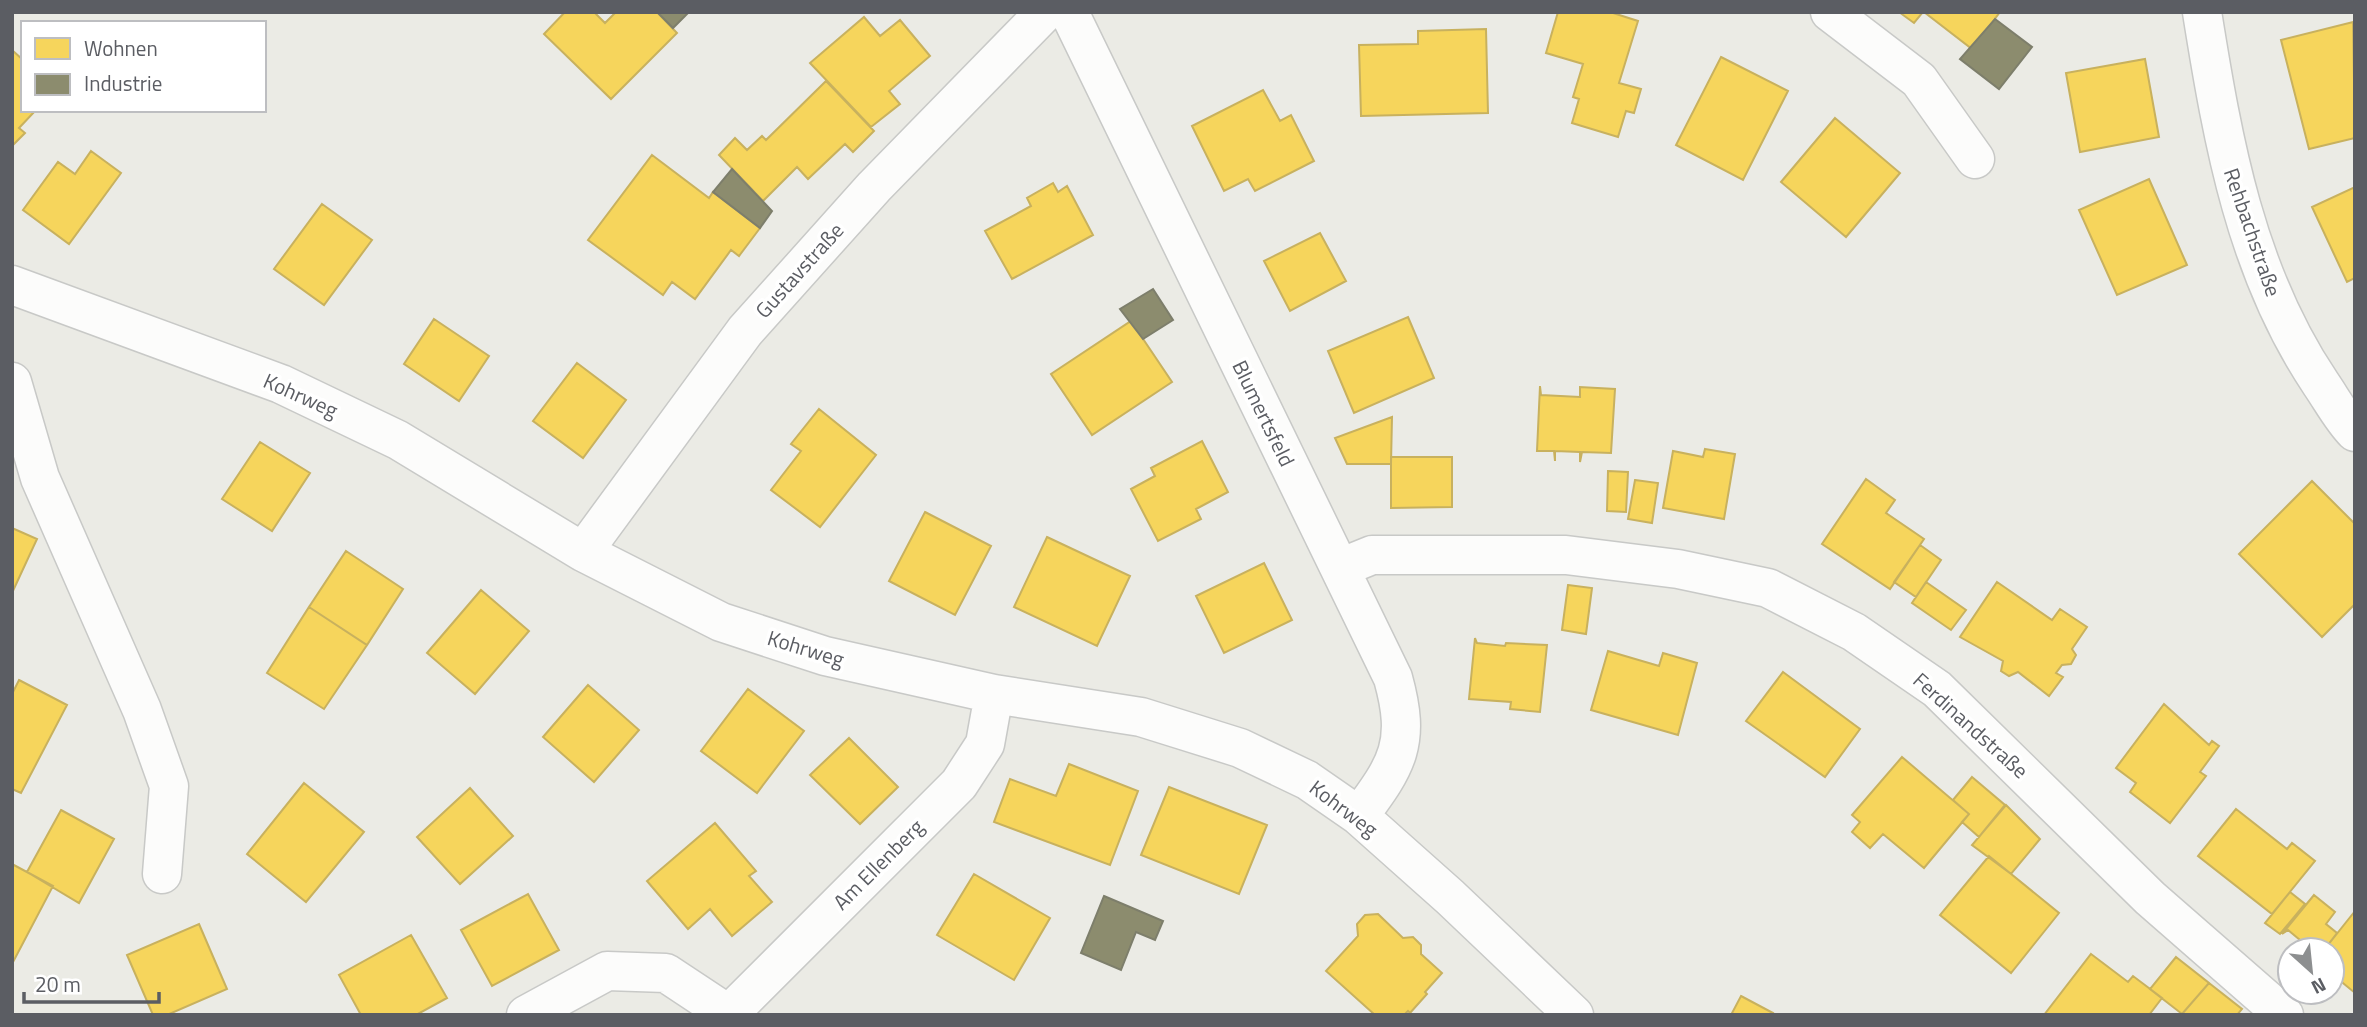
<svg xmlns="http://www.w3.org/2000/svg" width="2367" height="1027" font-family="'Titillium Web',sans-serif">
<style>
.homes{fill:#f6d55c;stroke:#c8b15e;stroke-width:2}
.industry{fill:#8c8c6e;stroke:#7d7e6b;stroke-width:2}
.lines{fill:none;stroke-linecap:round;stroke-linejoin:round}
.minor-casing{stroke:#c8c9c7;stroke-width:41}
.minor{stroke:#fcfcfb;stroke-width:38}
.labels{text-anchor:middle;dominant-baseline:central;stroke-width:7;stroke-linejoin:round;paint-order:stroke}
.street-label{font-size:21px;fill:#5b5d63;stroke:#fff}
</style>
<rect width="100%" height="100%" fill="#ebebe5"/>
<path class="homes" d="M 565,12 L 594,12 L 605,23 L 616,12 L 657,12 L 677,33 L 611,99 L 544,34 Z
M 1558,12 L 1610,12 L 1638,21 L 1619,83 L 1641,89 L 1634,113 L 1626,111 L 1618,137 L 1572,123 L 1579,99 L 1573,97 L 1583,64 L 1546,53 Z
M 1899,12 L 1923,12 L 1914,23 Z
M 1924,12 L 2000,12 L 1972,49 Z
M 864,17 L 880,36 L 900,20 L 930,56 L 889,91 L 900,104 L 871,127 L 810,63 Z
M 2353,22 L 2355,138 L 2309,149 L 2281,40 Z
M 1486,29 L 1488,113 L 1361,116 L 1359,45 L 1418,44 L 1418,31 Z
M 12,50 L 23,60 L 23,110 L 36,110 L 19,128 L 25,133 L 12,146 Z
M 1721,57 L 1788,91 L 1743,180 L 1676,145 Z
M 2145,59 L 2159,137 L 2080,152 L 2066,73 Z
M 826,81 L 874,131 L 853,152 L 845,144 L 808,179 L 797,167 L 763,201 L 719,155 L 735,138 L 747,150 L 762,136 L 766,140 Z
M 1263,90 L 1280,121 L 1291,115 L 1314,161 L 1255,191 L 1248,179 L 1224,191 L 1192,126 Z
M 1835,118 L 1900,173 L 1846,237 L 1781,182 Z
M 91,151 L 121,173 L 69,244 L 23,210 L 58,162 L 75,174 Z
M 652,155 L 709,198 L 713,192 L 760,228 L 739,256 L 731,250 L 695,299 L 672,282 L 663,295 L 588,240 Z
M 2149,179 L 2187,265 L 2117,295 L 2079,210 Z
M 1053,183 L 1058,192 L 1067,186 L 1093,235 L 1012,279 L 985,231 L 1031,206 L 1027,198 Z
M 2355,187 L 2355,278 L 2347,282 L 2312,207 Z
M 322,204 L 372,240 L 324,305 L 274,269 Z
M 1320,233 L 1346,281 L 1290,311 L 1264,261 Z
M 1408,317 L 1434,378 L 1354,413 L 1328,351 Z
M 434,319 L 489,356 L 459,401 L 404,364 Z
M 1131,321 L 1172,382 L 1092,435 L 1051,374 Z
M 577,363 L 626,400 L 583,458 L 533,421 Z
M 1540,386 L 1541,395 L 1580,397 L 1580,387 L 1615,389 L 1611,453 L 1582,452 L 1580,462 L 1580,452 L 1555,451 L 1555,461 L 1554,451 L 1537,451 Z
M 819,409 L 876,455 L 820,527 L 771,490 L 801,451 L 791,444 Z
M 1392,417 L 1391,464 L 1347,464 L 1335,438 Z
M 1202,441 L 1228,492 L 1196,509 L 1201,519 L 1158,541 L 1131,489 L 1155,476 L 1151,468 Z
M 260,442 L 310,473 L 272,531 L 222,499 Z
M 1705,449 L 1735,454 L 1724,519 L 1663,508 L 1673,451 L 1703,457 Z
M 1391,457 L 1452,457 L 1452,507 L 1391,508 Z
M 1608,471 L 1628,472 L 1626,512 L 1607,511 Z
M 1866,479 L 1895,500 L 1886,513 L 1924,539 L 1890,589 L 1822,544 Z
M 1635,480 L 1658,483 L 1652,523 L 1628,519 Z
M 2312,481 L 2355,524 L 2355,604 L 2322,637 L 2239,554 Z
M 925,512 L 991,546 L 955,615 L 889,581 Z
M 12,528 L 37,539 L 12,593 Z
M 1047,537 L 1130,576 L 1097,646 L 1014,607 Z
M 1920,545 L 1941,560 L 1916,597 L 1894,582 Z
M 346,551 L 403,589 L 367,645 L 309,607 Z
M 1264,563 L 1292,620 L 1224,653 L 1196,596 Z
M 1926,582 L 1966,610 L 1951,630 L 1912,603 Z
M 1997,582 L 2052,620 L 2060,609 L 2087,627 L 2072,649 L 2076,655 L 2071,664 L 2062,665 L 2056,673 L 2063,677 L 2049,696 L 2018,672 L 2009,676 L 2001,671 L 2003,661 L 1960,637 Z
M 1568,585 L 1592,588 L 1586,634 L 1562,630 Z
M 481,590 L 529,631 L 475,694 L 427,653 Z
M 309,607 L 367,645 L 324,709 L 267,673 Z
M 1475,638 L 1477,643 L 1505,646 L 1506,643 L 1547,645 L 1540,712 L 1510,709 L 1511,702 L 1469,699 Z
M 1608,651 L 1659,666 L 1663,653 L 1697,663 L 1678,735 L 1591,710 Z
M 1783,672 L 1860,729 L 1825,777 L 1746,721 Z
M 19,680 L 67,705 L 21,793 L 12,789 L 12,694 Z
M 588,685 L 639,730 L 594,782 L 543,737 Z
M 748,689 L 804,731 L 757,793 L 701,751 Z
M 2164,704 L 2209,745 L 2212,741 L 2219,746 L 2200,772 L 2206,776 L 2170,823 L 2130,792 L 2136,783 L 2116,768 Z
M 849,738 L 898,787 L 860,824 L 810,775 Z
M 1902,757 L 1969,814 L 1924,868 L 1883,834 L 1870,848 L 1852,832 L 1860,822 L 1852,815 Z
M 1069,764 L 1138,791 L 1110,865 L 994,822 L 1010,779 L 1056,796 Z
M 1972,777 L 2005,805 L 1979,837 L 1962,822 L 1969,814 L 1953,800 Z
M 304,783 L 364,832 L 306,902 L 247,854 Z
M 1169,787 L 1267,825 L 1239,894 L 1141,855 Z
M 470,788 L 513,836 L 460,884 L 417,837 Z
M 2006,805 L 2040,839 L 2011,874 L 1972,845 Z
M 2236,809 L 2287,849 L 2292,843 L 2315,861 L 2272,914 L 2198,856 Z
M 61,810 L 114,839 L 79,903 L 27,872 Z
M 715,823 L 756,871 L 749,876 L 772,902 L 732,936 L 710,909 L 688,929 L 647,881 Z
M 1989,856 L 2059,913 L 2011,973 L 1940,915 Z
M 12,864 L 53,886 L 12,964 Z
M 974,874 L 1050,918 L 1014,980 L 937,935 Z
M 2290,892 L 2305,904 L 2280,934 L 2265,923 Z
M 528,894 L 559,950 L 492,986 L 461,930 Z
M 2314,895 L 2335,912 L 2326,924 L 2337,933 L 2324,950 L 2312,950 L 2288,930 L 2282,934 Z
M 2355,911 L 2355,993 L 2332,974 L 2332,950 L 2324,950 Z
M 1378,914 L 1403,938 L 1413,937 L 1421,945 L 1421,954 L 1442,973 L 1425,992 L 1427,994 L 1410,1013 L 1408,1011 L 1404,1015 L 1375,1015 L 1326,971 L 1358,936 L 1357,924 L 1365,915 Z
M 199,924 L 227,989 L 167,1015 L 153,1015 L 127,955 Z
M 411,935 L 447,998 L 416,1015 L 361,1015 L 339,975 Z
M 2091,954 L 2128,982 L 2133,976 L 2162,998 L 2149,1015 L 2044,1015 Z
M 2176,957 L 2209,983 L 2182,1014 L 2150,989 Z
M 2209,983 L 2242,1009 L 2237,1015 L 2182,1014 Z
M 1741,996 L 1773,1013 L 1772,1015 L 1731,1015 Z"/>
<path class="industry" d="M 657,12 L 689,12 L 673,28 Z
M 1995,19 L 2032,47 L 1999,89 L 1960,59 Z
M 732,169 L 772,211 L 760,228 L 713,192 Z
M 1153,289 L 1173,320 L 1143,339 L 1120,309 Z
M 1104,896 L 1163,921 L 1155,940 L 1136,932 L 1121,970 L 1081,953 Z"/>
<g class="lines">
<g class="minor-casing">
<path id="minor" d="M 1069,12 L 1393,678 C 1411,743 1398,764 1359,816
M 1830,12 L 1919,80 L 1975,159
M 2202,12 C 2223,143 2246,273 2321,384 C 2332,400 2342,419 2355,432
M 12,285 L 281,384 L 398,440 L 583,552 L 721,622 L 825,656 L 994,694 L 1141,717 L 1240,748 L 1307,780 L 1359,816 L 1450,897 L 1574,1015
M 12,382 L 40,478 L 142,710 L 169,786 L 162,874
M 583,552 L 745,331 L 874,187 L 1045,12
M 1340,568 L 1372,555 L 1566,555 L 1678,569 L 1768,588 L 1854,632 L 1937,689 L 2150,898 L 2284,1015
M 526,1015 L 607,971 L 666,973 L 728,1014
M 728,1015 L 959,784 L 985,744 L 994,694"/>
</g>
<use href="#minor" class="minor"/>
</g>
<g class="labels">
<g class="street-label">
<text transform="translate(2253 232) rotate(71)">Rehbachstraße</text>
<text transform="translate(799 270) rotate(-48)">Gustavstraße</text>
<text transform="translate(301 395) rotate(24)">Kohrweg</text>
<text transform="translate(1264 413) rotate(64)">Blumertsfeld</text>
<text transform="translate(806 648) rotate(17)">Kohrweg</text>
<text transform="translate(1971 725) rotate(42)">Ferdinandstraße</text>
<text transform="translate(1344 808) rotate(37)">Kohrweg</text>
<text transform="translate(878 864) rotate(-45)">Am Ellenberg</text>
</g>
</g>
<rect width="2367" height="1027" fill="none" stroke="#5b5d63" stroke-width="28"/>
<rect x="21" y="21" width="245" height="91" fill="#ffffff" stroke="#bdbec1" stroke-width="2"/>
<rect x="35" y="38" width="35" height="21" fill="#f6d55c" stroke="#bdbec1" stroke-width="2"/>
<text x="84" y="56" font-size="21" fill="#5b5d63">Wohnen</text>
<rect x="35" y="74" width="35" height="21" fill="#8c8c6e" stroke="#bdbec1" stroke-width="2"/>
<text x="84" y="91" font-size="21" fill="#5b5d63">Industrie</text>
<g transform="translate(2311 971) rotate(153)"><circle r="33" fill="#ffffff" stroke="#bdbec1" stroke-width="2"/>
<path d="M0-5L12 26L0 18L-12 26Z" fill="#8d8f90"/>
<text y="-10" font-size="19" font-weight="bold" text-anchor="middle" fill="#5b5d63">N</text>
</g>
<path d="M24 992v10h135v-10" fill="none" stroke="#5b5d63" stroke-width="3.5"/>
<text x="35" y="992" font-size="21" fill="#5b5d63" stroke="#ffffff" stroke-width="5" paint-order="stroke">20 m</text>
</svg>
